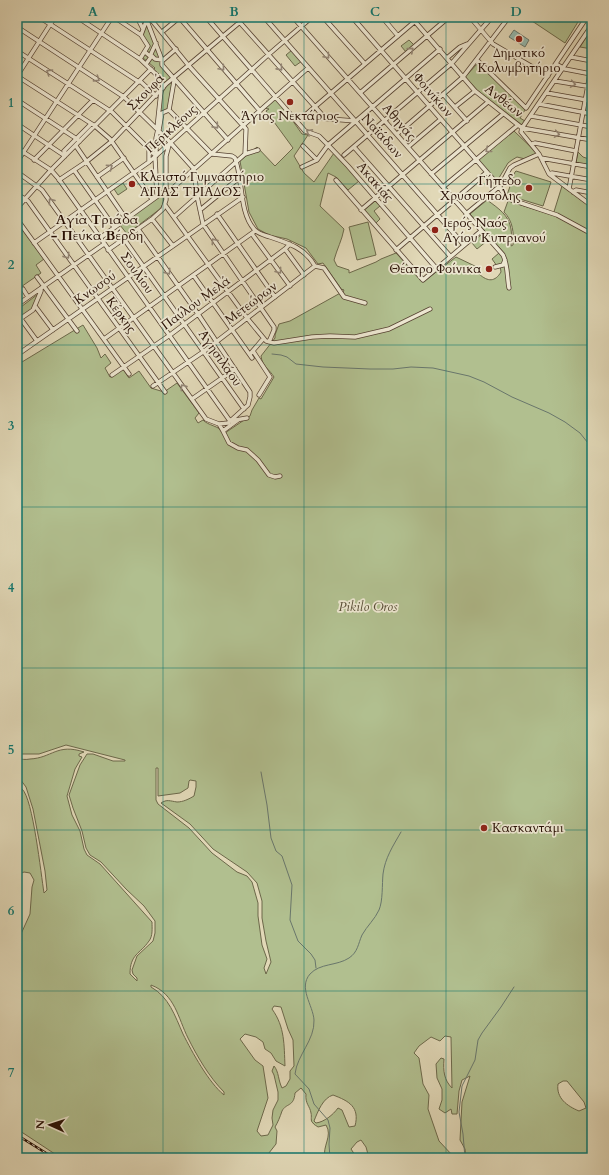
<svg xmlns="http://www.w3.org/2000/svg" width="609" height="1175" font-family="Cardo,serif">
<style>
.green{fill:#b1bf8f;stroke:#6c684a;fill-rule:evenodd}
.water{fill:#94baaf;stroke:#69766b}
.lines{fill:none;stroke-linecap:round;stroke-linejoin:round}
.stream{stroke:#69766b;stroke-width:1}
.minor-casing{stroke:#564232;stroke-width:5}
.minor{stroke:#ece6d0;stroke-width:3.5}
.rail-casing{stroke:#281005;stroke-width:2.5}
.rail{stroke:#ece6d0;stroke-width:1;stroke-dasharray:3;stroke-linecap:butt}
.oneway{stroke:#948675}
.grid{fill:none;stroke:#0f766e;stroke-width:1;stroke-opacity:0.55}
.poi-dot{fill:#8f2418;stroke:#ece6d0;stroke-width:1.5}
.labels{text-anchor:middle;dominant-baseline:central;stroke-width:3.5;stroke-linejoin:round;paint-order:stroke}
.poi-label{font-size:13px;fill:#281005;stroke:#ece6d0;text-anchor:start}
.street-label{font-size:13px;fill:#281005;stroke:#ece6d0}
.park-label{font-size:13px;font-style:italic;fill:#584d35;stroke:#ece6d0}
.neighbourhood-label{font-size:14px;font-weight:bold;fill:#281005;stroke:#ece6d0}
.neatline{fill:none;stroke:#0f766e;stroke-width:1.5}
.grid-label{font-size:13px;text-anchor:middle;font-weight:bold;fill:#0f766e}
</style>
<rect width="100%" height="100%" fill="#e1d8b7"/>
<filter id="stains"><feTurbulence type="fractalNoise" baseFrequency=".005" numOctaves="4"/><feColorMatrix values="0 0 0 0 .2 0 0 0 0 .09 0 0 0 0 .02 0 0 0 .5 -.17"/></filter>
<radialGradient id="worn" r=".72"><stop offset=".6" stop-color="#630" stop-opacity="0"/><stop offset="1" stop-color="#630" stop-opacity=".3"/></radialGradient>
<path class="green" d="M 526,17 L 581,17 L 565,43 Z
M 146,26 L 147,26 L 161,59 L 161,66 L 172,78 L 164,84 L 153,70 L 155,68 L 142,57 L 150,46 L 142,35 Z
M 592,28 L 592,49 L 580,47 Z
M 409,40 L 414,45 L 406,52 L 401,46 Z
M 292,50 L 302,61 L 295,66 L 286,55 Z
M 478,63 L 525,110 L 520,118 L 525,121 L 522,125 L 478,91 L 465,77 Z
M 172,82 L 173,82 L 169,108 L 162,112 L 159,125 C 160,110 158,90 172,82 Z
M 276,97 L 302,134 L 308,135 L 294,156 L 304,173 L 314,182 L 334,153 L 359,181 L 348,190 L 336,177 L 328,173 L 320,206 L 344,229 C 342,240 337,249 334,260 L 337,266 L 349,270 L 349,273 L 376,262 L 381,259 L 396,253 L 423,282 L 456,257 L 479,268 L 479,274 C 488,282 495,282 501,272 L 500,265 L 497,266 L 492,259 L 499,253 L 505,254 L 470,214 L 487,200 C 498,208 509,215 511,229 C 512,234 511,241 511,246 L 513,245 C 514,233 513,221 504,212 L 508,201 L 553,215 L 562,186 L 592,208 L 592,1158 L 466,1158 L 465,1149 L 460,1140 L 462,1102 L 470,1076 L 462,1080 L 459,1091 L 457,1114 L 452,1114 L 451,1109 L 445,1113 L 439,1109 L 442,1100 L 442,1089 L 437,1078 L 436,1064 L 441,1058 L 444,1059 C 443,1071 444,1080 452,1088 L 451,1037 L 445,1036 L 440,1041 L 431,1037 L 419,1046 L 414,1053 L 419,1058 L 423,1084 L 429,1095 L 428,1109 L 439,1141 L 453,1156 L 453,1158 L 369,1158 L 366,1147 L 361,1140 L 357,1142 L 351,1149 L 357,1158 L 325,1158 C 322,1146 333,1136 326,1125 L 318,1127 C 317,1126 314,1125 313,1123 C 310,1121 312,1117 311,1113 C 310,1106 305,1104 306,1094 L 301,1088 L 295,1093 C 294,1107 286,1103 282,1111 C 280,1117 278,1122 275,1127 L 277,1131 L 276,1144 L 265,1158 L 61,1158 L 17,1129 L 17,937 L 21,934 L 30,914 L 32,887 L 34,880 L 30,873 L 24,872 L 17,875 L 17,790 L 22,789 C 33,798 41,875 44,893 L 47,890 L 45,871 L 33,809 L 26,787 L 17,775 L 17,759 C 21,759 26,760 30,759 C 52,758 57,743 84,752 L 79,754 L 79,756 L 82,757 L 75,769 L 67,796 L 72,815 L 80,831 L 84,849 L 87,855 L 100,864 L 152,922 C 152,928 153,936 149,941 C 140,954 130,954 130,974 L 137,981 L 137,978 L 133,974 L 132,970 L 137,956 L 153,941 L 155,933 L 155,921 L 144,906 L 126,889 L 101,862 L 90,855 L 86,848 L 82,831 L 73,808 L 69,795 L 80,765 L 87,754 L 93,754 L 113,761 L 125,761 L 125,760 L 66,745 L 39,754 L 17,754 L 17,365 L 83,325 L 97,348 L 101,358 L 105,354 L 111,363 L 105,368 L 110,377 L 123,369 L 129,378 L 139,371 L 151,388 L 164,392 L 177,383 L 199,413 L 195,418 L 198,423 L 203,420 C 209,426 217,425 225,433 L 250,416 L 252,410 L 259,398 L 261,399 L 274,377 C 270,370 262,366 261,356 L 275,338 L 275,335 L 279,324 L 290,321 L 344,291 L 343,289 L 342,290 L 323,263 L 318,264 L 306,248 L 287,239 L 269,235 L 258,229 L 249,212 L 240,161 L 257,147 L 275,166 L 293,148 L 266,111 L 269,109 L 263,108 ZM 156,768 L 158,768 L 158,796 L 180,793 L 188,788 L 189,781 L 190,780 L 196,781 L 196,787 L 194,796 C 189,799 183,802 177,802 C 170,801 167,799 161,803 L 190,824 L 213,849 L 247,872 L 257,883 L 262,901 L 262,918 L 266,941 L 271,962 L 266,974 L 264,968 L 267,959 L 262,945 L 258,916 L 258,903 L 252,882 L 247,876 L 237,872 L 212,853 L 189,828 L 158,804 L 156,800 ZM 151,985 C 175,994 178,1018 188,1038 C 197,1056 209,1077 224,1092 L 224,1095 C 209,1083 192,1052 183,1034 C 175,1016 169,997 151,987 ZM 274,1006 L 281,1007 L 288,1029 L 293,1040 L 294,1066 L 290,1071 L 290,1079 L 286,1086 L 282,1088 C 278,1080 279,1072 274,1066 L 272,1071 L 274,1075 L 278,1092 L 278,1100 L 273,1110 L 272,1118 L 273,1125 L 268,1135 L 261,1136 L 257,1131 L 268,1098 L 263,1066 L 255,1060 L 240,1039 L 245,1034 L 256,1037 L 263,1042 L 265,1049 L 271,1053 L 276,1061 L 285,1066 C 284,1045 285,1027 272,1009 ZM 563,1081 L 567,1081 L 584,1102 L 586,1108 L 579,1111 C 567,1106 556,1098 558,1084 ZM 333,1095 C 349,1101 360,1107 355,1126 L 349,1127 L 342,1110 L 338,1108 C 333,1115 324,1122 316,1123 L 314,1121 C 318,1111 323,1098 333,1095 Z
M 514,131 L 536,152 L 536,154 L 525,159 L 517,157 L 512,160 L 508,163 L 497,181 L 478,160 Z
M 578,152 L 583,157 L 589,159 L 588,165 L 576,163 Z
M 516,171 L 551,182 L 543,206 L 507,195 L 515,172 Z
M 123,183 L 127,189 L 118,195 L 114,189 Z
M 164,193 L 163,204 L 160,209 L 127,234 L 120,225 Z
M 375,201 L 380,206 L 374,211 L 380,219 L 375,224 L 364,210 Z
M 17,222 L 44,259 L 36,265 L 41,273 L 18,289 Z
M 368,222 L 376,255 L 357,260 L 349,227 Z
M 481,235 L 487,241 L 477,249 L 472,243 Z
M 38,294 L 33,309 L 17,320 L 17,310 Z"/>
<path class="water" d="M 514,30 L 529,40 L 525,47 L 509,37 Z"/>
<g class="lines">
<path class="stream" d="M 272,354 L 281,355 L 287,357 L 296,364 L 323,367 L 370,369 L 393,369 L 411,367 L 433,368 L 469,376 L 484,382 L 512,397 L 549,413 L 565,422 L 580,433 L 592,448
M 261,772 L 267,805 L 271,838 L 276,851 L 282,856 L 292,885 L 290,920 L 298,941 L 311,954 L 315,960 L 316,968
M 330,1158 L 329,1144 L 330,1128 L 328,1120 L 314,1104 L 309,1089 L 295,1074 C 297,1055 315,1040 314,1020 C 313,1005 298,988 310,974 C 320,963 337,966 349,958 C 358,952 358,944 362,935 C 367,926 375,919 379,910 C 383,901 382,884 383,874 C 385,858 393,846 401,832
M 465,1158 L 463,1134 L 459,1112 L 462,1086 L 475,1060 L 478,1040 L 482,1033 L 501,1007 L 514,987"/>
<g class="minor-casing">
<path id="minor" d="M 39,17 L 139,82
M 77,17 L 140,59 L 161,79 L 163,88
M 114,17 L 141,35 L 148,46 L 140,59
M 137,17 L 143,29
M 149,17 L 189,66 L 246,129 L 245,154 L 174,217
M 179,17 L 260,111
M 206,17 L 305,131 L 319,136 L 328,145 L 348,166 L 436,268
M 235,17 L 325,118
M 264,17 L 464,245
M 293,17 L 503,255 C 508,265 507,277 509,288
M 323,17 L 365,64
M 352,17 L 499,186 L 506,198 L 557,215 L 592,234
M 382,17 L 398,36
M 411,17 L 475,91 L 522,128 L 592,140
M 470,17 L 493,44 L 548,76
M 500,17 L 505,22
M 147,21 L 162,60 L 162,65 L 228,140
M 17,27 L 124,97 L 168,140 L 194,169 L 197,196 L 203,224 L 274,327 L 274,330 L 269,342
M 162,32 L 180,17
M 141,35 L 147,19
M 17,51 L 112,112 L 156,156
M 145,52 L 151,57 L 146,64
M 151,55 L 155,59 L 162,60
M 150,56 L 156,43
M 571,57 L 592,61
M 447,58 L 460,47 L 467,44
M 477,60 L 526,108 L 587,17
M 162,61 L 176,49
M 556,64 L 565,69 L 591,74
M 17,76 L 95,126 L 110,139 L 152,199
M 17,76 L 55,17
M 140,81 L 156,96
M 555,81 L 592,87
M 360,93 L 449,17
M 547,93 L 592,101
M 443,94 L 467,121
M 17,100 L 80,141
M 539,104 L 592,114
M 455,107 L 475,91
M 169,110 L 212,154
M 169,110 L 174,81
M 294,116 L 355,121
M 531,116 L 592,127
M 303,117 L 420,17
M 17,124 L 65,156
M 157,128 L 161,91
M 522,128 L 592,25
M 522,128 L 521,132 L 539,154 L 549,174 L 592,206
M 159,130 L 162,113 L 169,110
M 397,134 L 463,77 L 509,17
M 165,136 L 160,141 L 166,147
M 532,144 L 535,143 L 576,151
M 76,146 L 126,219
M 303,146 L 317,160
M 354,147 L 450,256
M 408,147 L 441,119
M 17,148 L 51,170 L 58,178 L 230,421 L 247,418
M 149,149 L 149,162
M 67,154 L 64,151 L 91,124
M 212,154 L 232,156 L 235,158 C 243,179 239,212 254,229 C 258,234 264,235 270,237 C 288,243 305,248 315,266
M 245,154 L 258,150
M 344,155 L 452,63 L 492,17
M 156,156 L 156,138 L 158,129
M 155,157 L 157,196
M 541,158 L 592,167
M 34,160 L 93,100
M 17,162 L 112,17
M 302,167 L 317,160 L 328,145 L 440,49
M 74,170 L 114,227
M 17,172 L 42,190 L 206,419 L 219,424 L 228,423 L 248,405 L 250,397 L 250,392 L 198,314 L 138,229
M 431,174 L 503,114
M 549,174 L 552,173 L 592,180
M 97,177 L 124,158
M 59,180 L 86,162 L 112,141 L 166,84 L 246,17
M 336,180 L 423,280 L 481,231
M 443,187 L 518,125
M 569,189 L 592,63
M 573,192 L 576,190 L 592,193
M 17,194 L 28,201 L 165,392
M 166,194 L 308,68
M 165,205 L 247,318 L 266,341 L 274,343 L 312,337 L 330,336 L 355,337 L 389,329 L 430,309
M 17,208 L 51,170 L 151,69
M 200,210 L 239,178
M 361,210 L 488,102
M 217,214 L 275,297
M 466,214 L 501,185 L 510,168 L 514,165 L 539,154
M 17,219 L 129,374
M 152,219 L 173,246
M 252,234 L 290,286
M 100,238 L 166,190
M 124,239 L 244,409
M 34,243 L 149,162 L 268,55 L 312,17
M 285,249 L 304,275
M 108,250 L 152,219 L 163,209 L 166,200 L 166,156 L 169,145
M 396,250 L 487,172
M 315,266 L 324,268 L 344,297 L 365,303
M 495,267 L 503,265 L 505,260
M 194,276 L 252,358
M 37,277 L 77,331
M 23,289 L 28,297
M 17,305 L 104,244
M 35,306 L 53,330
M 21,319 L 37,341
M 17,321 L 33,310 L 41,291 L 41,288
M 104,339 L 255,231
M 17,345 L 21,352
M 253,351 L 270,377 L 259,395
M 251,353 L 263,339
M 17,355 L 243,197
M 112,375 L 170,335 L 285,249 L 290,244
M 153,386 L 203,352 L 315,266
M 192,399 L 235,369
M 219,424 L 223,431 L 238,420
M 223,431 L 229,443 L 238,448 L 247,450 L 258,460 L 269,475 L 275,477 L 280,476"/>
</g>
<use href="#minor" class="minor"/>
<g class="rail-casing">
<path id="rail" d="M 17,1135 L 54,1158"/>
</g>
<use href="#rail" class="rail"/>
</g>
<defs><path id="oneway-chevron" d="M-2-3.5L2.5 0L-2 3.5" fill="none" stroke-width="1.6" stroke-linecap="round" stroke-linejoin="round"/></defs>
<g class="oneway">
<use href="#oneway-chevron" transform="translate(411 50) rotate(-41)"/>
<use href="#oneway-chevron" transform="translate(327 56) rotate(49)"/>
<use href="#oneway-chevron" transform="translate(222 68) rotate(49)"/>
<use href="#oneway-chevron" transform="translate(280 68) rotate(48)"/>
<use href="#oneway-chevron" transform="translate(49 72) rotate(-147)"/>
<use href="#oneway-chevron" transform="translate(97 79) rotate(33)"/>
<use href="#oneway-chevron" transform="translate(573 84) rotate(10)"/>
<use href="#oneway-chevron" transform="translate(216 126) rotate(48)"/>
<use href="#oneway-chevron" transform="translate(309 132) rotate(-151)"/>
<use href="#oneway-chevron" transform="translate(557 134) rotate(10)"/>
<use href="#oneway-chevron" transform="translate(488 150) rotate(141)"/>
<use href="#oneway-chevron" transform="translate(110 167) rotate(-36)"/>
<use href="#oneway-chevron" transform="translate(51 201) rotate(-127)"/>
<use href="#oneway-chevron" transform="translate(214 241) rotate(-125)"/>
<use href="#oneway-chevron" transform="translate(67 256) rotate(55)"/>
<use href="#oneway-chevron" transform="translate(279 271) rotate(53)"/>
<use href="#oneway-chevron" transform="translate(168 272) rotate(55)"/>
<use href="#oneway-chevron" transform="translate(183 387) rotate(-126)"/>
</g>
<path class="grid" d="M 163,17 L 163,1158M 304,17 L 304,1158M 446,17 L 446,1158M 17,184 L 592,184M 17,345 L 592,345M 17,507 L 592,507M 17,668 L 592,668M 17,830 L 592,830M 17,991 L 592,991"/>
<g class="poi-dot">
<circle cx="519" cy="39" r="4"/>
<circle cx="290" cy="102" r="4"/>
<circle cx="132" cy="184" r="4"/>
<circle cx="529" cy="188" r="4"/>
<circle cx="435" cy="230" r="4"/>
<circle cx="489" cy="269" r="4"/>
<circle cx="484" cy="828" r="4"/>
</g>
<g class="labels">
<g class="poi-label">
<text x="519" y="53" text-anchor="middle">Δημοτικό<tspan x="519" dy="15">Κολυμβητήριο</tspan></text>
<text x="290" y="116" text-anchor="middle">Άγιος Νεκτάριος</text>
<text x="140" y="177">Κλειστό Γυμναστήριο<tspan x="140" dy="15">ΑΓΙΑΣ ΤΡΙΑΔΟΣ</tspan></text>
<text x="521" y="181" text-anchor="end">Γήπεδο<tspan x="521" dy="15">Χρυσουπολης</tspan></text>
<text x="443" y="223">Ιερός Ναός<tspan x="443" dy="15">Αγίου Κυπριανού</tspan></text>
<text x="481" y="269" text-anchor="end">Θέατρο Φοίνικα</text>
<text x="492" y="828">Κασκαντάμι</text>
</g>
<g class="street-label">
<text transform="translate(146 92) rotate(-45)">Σκουφά</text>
<text transform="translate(433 95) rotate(49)">Φοινίκων</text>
<text transform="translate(504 101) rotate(38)">Ανθέων</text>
<text transform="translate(399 122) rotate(49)">Αθηνάς</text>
<text transform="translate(171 129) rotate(-42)">Περικλέους</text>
<text transform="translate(382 136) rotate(48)">Ναϊάδων</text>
<text transform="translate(375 182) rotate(49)">Ακακίας</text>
<text transform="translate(137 273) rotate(54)">Σουλίου</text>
<text transform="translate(95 288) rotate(-35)">Κνωσού</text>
<text transform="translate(196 303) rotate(-36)">Παύλου Μελά</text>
<text transform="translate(251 303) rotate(-37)">Μετεώρων</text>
<text transform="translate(121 315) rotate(54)">Κέρκης</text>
<text transform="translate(220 358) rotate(55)">Αγησιλάου</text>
</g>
<g class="park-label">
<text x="368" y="607">Pikilo Oros</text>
</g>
<g class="neighbourhood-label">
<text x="97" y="219">Αγία Τριάδα<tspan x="97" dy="16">- Πεύκα Βέρδη</tspan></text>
</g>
</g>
<rect width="609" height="1175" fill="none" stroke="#e1d8b7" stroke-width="44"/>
<g transform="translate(50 1125) rotate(273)" stroke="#ece6d0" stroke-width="3" paint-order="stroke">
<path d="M0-3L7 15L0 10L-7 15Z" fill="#281005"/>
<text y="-6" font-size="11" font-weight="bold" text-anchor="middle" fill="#281005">N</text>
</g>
<rect x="22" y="22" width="565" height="1131" class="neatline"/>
<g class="grid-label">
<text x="93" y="16">A</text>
<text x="234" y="16">B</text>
<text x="375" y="16">C</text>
<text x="516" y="16">D</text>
<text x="11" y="107">1</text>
<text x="11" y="269">2</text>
<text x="11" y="430">3</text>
<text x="11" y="592">4</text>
<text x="11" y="754">5</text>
<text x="11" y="915">6</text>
<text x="11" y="1077">7</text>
</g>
<rect width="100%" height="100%" filter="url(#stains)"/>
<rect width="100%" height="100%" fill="url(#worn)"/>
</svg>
